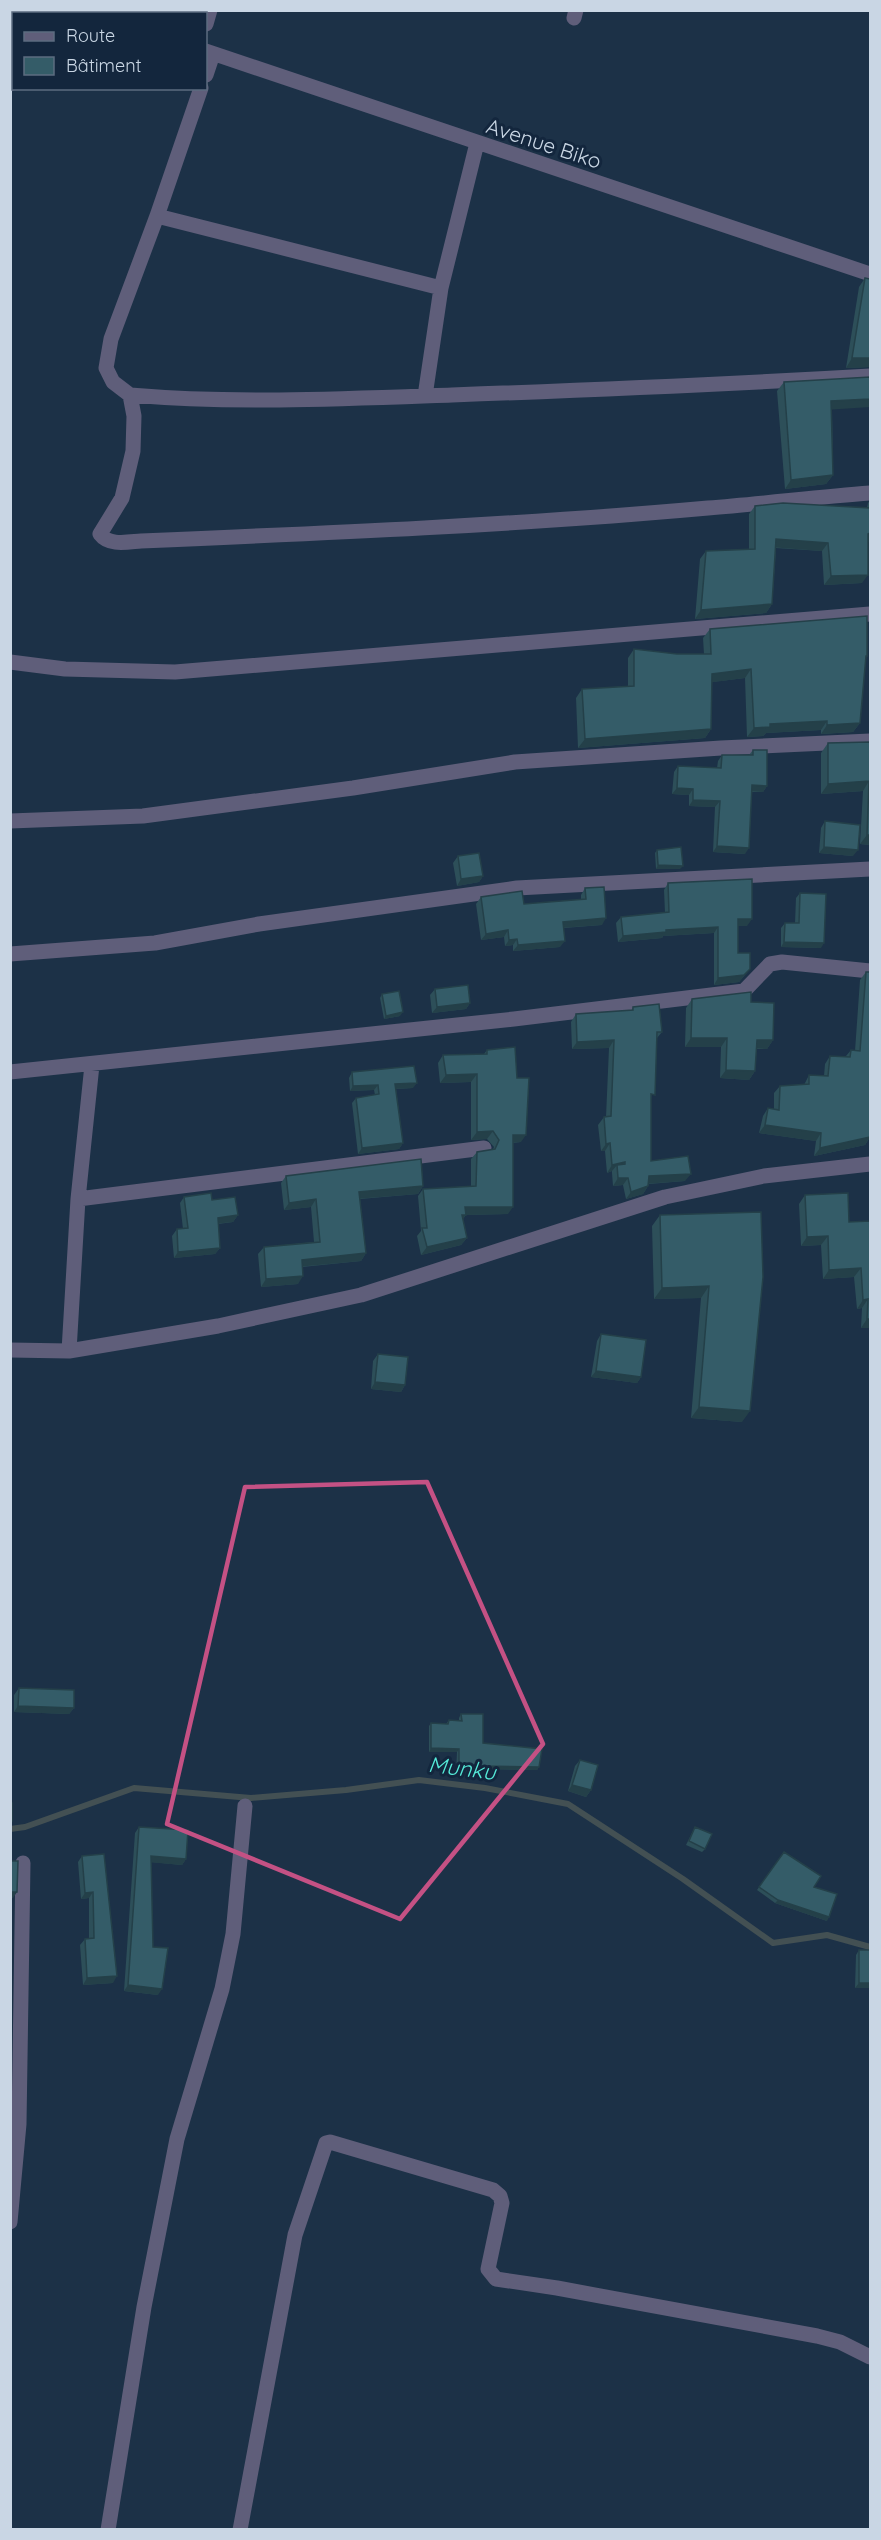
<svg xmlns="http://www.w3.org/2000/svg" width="881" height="2540" font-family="Quicksand,sans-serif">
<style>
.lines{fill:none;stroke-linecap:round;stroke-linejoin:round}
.stream{stroke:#435053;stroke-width:6}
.street{stroke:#5f5e7a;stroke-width:15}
.wall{fill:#2d4f59}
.shaded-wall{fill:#244049}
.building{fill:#345c68;stroke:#244049;stroke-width:1.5}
.marked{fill:none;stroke:#c45184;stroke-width:4.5;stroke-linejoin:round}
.labels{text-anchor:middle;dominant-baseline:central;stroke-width:6;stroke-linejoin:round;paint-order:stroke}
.street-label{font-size:21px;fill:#c9d6e4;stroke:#13263d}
.water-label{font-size:22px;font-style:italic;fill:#55ead8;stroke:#13263d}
</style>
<rect width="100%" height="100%" fill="#1c3147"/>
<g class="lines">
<path class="stream" d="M 10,1829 L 25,1827 L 134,1788 L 251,1798 L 346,1790 L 419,1780 L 485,1788 L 568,1804 L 683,1879 L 773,1943 L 827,1935 L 870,1947"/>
<path class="street" d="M 88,10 L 97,14
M 36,14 L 38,10
M 574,18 L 576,10
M 206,24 L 210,10
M 206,51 L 870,274
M 206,75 L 213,54
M 10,84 L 14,75
M 201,88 L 157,216 L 111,339 L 106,368 L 113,382 L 130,395 L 134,416 L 133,451 L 122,498 L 100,534 C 109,546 127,542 141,541 C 330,533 519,525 708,508 C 762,504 816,497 870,493
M 157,216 L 441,288
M 130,395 C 237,404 344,399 452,395 C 592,390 731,384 870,376
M 425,396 L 441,288 L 477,143
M 10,662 L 65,669 L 175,672 L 870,614
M 10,821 L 143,816 L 353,788 L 515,762 L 721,748 L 870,741
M 10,954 L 155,943 L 259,924 L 517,888 L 870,869
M 10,1072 L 514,1019 L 744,991 L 770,964 L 782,962 L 870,971
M 78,1199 L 484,1148
M 10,1350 L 69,1351 L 218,1326 L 361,1295 L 665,1197 L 764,1176 L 870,1164
M 69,1351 L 78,1199 L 92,1065
M 10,2222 L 19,2124 L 23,1863
M 108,2530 L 144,2307 L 177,2139 L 222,1989 L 233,1934 L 245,1806
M 240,2530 L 295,2235 L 326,2143 L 330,2142 L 493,2190 L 500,2196 L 502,2203 L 488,2269 L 496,2279 L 557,2288 L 817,2336 L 840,2342 L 870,2357"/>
</g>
<path class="wall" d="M 865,278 L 870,279 L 870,367 L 846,368 L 859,287 Z
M 784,382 L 832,410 L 833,475 L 826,484 L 785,489 L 777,391 Z
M 870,500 L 870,542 L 868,542 L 862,583 L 824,585 L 822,551 L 776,548 L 772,604 L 766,613 L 695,619 L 700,559 L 706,551 L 749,549 L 749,514 L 755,506 L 867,508 L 868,503 Z
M 710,629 L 865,659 L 860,723 L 853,732 L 821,734 L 821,730 L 766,733 L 763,736 L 747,737 L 745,678 L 712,682 L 711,729 L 705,738 L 578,748 L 576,698 L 582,689 L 628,686 L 628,658 L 634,649 L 677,654 L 704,654 L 703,638 Z
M 870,742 L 870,845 L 860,844 L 863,791 L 821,794 L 821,753 L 828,743 Z
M 753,750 L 767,786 L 763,792 L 752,792 L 745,854 L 713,852 L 715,807 L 689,806 L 689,795 L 672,794 L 674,772 L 678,766 L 717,768 L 718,761 L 722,755 L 749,755 Z
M 825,821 L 853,856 L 819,853 L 821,828 Z
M 657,850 L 680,869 L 656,869 L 655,853 Z
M 458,856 L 483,876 L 479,882 L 457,886 L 453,863 Z
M 668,883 L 747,926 L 738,926 L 738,953 L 750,969 L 739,982 L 714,985 L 714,933 L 663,936 L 662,938 L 618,942 L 616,923 L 621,917 L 665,913 L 664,890 Z
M 585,888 L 602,925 L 564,928 L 560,947 L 513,951 L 513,945 L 505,946 L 504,937 L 481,940 L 476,904 L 481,897 L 524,904 L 581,900 L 581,895 Z
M 800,893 L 821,948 L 781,947 L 781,928 L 785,923 L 795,923 L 796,898 Z
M 866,972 L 870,1137 L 865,1145 L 814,1156 L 816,1141 L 759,1133 L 763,1116 L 768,1108 L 774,1109 L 774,1093 L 780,1086 L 804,1085 L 809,1075 L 824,1076 L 825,1064 L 830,1056 L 846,1056 L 851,1050 L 855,1051 L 860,980 Z
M 435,989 L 470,1003 L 466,1009 L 432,1013 L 430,995 Z
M 382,994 L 400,1016 L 384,1019 L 380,998 Z
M 692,999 L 751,1002 L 773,1040 L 767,1049 L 756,1049 L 755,1071 L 749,1080 L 720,1078 L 721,1047 L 685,1047 L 686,1008 Z
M 633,1007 L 662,1032 L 657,1038 L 651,1100 L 651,1161 L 685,1181 L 649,1184 L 648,1186 L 643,1194 L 626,1199 L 623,1185 L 613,1186 L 612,1173 L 612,1171 L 607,1173 L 605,1151 L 601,1151 L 598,1125 L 604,1117 L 606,1117 L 609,1048 L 572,1049 L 571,1022 L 576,1014 L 631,1011 Z
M 487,1050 L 517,1078 L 521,1142 L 513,1143 L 508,1214 L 466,1215 L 463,1219 L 467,1238 L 461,1245 L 421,1255 L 417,1236 L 421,1231 L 418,1196 L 423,1189 L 471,1186 L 471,1159 L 477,1152 L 493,1149 L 494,1147 L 487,1139 L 471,1140 L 471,1082 L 440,1083 L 438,1063 L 443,1055 L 484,1054 Z
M 352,1072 L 413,1088 L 396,1089 L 403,1143 L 399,1149 L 358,1154 L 352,1103 L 356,1098 L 375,1095 L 374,1090 L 350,1091 L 349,1078 Z
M 286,1176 L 423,1186 L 418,1194 L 360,1199 L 366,1253 L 361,1261 L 302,1267 L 298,1284 L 261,1287 L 258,1254 L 264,1247 L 314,1242 L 311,1207 L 284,1210 L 281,1183 Z
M 805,1195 L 849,1222 L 870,1221 L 870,1328 L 861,1328 L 862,1308 L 857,1309 L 854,1277 L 823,1279 L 821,1245 L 801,1246 L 799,1204 Z
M 184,1197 L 212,1200 L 238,1215 L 233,1222 L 218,1224 L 220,1248 L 215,1254 L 174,1258 L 172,1236 L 177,1229 L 183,1229 L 180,1203 Z
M 761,1212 L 742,1422 L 691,1418 L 701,1298 L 654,1299 L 652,1226 L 660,1215 Z
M 601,1334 L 641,1377 L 637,1383 L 591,1377 L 597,1341 Z
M 378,1354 L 405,1385 L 401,1392 L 371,1389 L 373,1361 Z
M 19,1688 L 74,1708 L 69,1714 L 14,1712 L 14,1695 Z
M 461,1714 L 483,1743 L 539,1767 L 537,1770 L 478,1769 L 476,1773 L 456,1772 L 457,1752 L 429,1752 L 429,1726 L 431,1723 L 446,1724 L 449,1720 L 459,1721 L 459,1718 Z
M 580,1760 L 591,1790 L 586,1797 L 568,1791 L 575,1766 Z
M 139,1827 L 186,1859 L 182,1865 L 151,1862 L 153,1947 L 158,1995 L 124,1991 L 135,1833 Z
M 695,1827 L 705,1849 L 702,1852 L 686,1845 Z
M 784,1852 L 814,1887 L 827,1921 L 775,1903 L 757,1890 Z
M 104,1854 L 113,1983 L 83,1985 L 80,1945 L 85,1939 L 89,1938 L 89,1898 L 81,1899 L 78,1862 L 82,1856 Z
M 859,1950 L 870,1988 L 855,1988 L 856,1955 Z"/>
<path class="shaded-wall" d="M 852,358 L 870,358 L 870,367 L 846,368 Z
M 870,399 L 870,407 L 825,410 L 831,401 Z
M 833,475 L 826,484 L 785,489 L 791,480 Z
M 870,533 L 870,542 L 862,542 L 868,534 Z
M 776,539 L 828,543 L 822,551 L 770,547 Z
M 868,575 L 862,583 L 824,585 L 831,576 Z
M 772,604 L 766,613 L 695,619 L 701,610 Z
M 751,669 L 745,678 L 706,683 L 712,674 Z
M 827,721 L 821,730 L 766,733 L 763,736 L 747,737 L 754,728 L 770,724 Z
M 860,723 L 853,732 L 821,734 L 827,725 Z
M 711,729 L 705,738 L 578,748 L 585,739 Z
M 869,781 L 863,791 L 821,794 L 828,784 Z
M 752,785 L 767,786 L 763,792 L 748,791 Z
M 677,788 L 693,789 L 689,795 L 672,794 Z
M 693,800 L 720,801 L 715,807 L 689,806 Z
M 867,835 L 870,835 L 870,845 L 860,844 Z
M 717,846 L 749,848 L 745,854 L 713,852 Z
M 824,847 L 858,850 L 853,856 L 819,853 Z
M 658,865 L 683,866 L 680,869 L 656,869 Z
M 483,876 L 479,882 L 457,886 L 461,879 Z
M 606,918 L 602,925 L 559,928 L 563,922 Z
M 738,919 L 752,919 L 747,926 L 734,926 Z
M 718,927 L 714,933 L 663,936 L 662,938 L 618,942 L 623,936 L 666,930 Z
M 508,930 L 504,937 L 481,940 L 486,934 Z
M 517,939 L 513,945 L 505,946 L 509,940 Z
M 565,941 L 560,947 L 513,951 L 518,945 Z
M 784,942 L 824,943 L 821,948 L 781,947 Z
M 750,969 L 739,982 L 714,985 L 718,978 Z
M 470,1003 L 466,1009 L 432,1013 L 437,1007 Z
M 403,1012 L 400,1016 L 384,1019 L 386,1016 Z
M 691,1038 L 727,1038 L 721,1047 L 685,1047 Z
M 614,1040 L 609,1048 L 572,1049 L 577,1042 Z
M 757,1040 L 773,1040 L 767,1049 L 751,1048 Z
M 726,1070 L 755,1071 L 749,1080 L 720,1078 Z
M 477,1074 L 471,1082 L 440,1083 L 446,1075 Z
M 417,1083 L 413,1088 L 392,1089 L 395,1084 Z
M 378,1085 L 374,1090 L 350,1091 L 353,1086 Z
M 765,1125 L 821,1133 L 816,1141 L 759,1133 Z
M 493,1131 L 487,1139 L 471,1140 L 477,1132 Z
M 513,1135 L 526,1135 L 521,1142 L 507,1143 Z
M 870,1137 L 865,1145 L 814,1156 L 820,1148 Z
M 403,1143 L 399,1149 L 358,1154 L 362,1148 Z
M 610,1143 L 605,1151 L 601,1151 L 606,1144 Z
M 625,1162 L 619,1169 L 617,1165 L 612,1171 L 607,1173 L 612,1165 Z
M 691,1174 L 685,1181 L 643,1184 L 649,1176 Z
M 618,1178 L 628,1178 L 623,1185 L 613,1186 Z
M 423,1186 L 418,1194 L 354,1199 L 359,1192 Z
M 648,1186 L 643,1194 L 626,1199 L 631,1192 Z
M 316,1199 L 311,1207 L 284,1210 L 289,1203 Z
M 465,1207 L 513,1207 L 508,1214 L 466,1215 L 460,1222 L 457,1222 Z
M 238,1215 L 233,1222 L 213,1224 L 218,1218 Z
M 828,1236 L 821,1245 L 801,1246 L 807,1237 Z
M 467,1238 L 461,1245 L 421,1255 L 427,1247 Z
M 220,1248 L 215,1254 L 174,1258 L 178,1252 Z
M 366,1253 L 361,1261 L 296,1267 L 302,1260 Z
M 861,1268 L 854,1277 L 823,1279 L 829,1270 Z
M 303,1276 L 298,1284 L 261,1287 L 266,1279 Z
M 709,1286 L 701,1298 L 654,1299 L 662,1288 Z
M 868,1299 L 862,1308 L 857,1309 L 863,1300 Z
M 867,1319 L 870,1319 L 870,1328 L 861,1328 Z
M 596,1371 L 641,1377 L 637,1383 L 591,1377 Z
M 375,1382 L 405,1385 L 401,1392 L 371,1389 Z
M 699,1407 L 750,1411 L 742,1422 L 691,1418 Z
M 18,1706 L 74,1708 L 69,1714 L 14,1712 Z
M 431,1748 L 459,1749 L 457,1752 L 429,1752 Z
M 478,1766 L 539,1767 L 537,1770 L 476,1769 Z
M 459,1769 L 478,1769 L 476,1773 L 456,1772 Z
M 572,1785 L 591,1790 L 586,1797 L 568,1791 Z
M 151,1856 L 186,1859 L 182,1865 L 147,1862 Z
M 10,1892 L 17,1892 L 13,1898 L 10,1898 Z
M 93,1892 L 89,1898 L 81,1899 L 85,1893 Z
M 778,1900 L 829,1917 L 827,1921 L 775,1903 Z
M 117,1976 L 113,1983 L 83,1985 L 87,1978 Z
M 859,1983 L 870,1983 L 870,1988 L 855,1988 Z
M 128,1985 L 162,1989 L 158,1995 L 124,1991 Z"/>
<path class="building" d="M 865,278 L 870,279 L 870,358 L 852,358 Z
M 870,377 L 870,399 L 831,401 L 833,475 L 791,480 L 784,382 Z
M 783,503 L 870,508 L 870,533 L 868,534 L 868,575 L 831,576 L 828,543 L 776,539 L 772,604 L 701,610 L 706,551 L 755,549 L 755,506 Z
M 867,616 L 867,656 L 866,656 L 860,723 L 827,725 L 827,721 L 770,724 L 770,727 L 754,728 L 751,669 L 712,674 L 711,729 L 585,739 L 582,689 L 634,686 L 634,649 L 677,654 L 711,654 L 710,629 Z
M 870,742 L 870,835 L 867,835 L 869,781 L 828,784 L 828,743 Z
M 753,750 L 767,750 L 767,786 L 752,785 L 749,848 L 717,846 L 720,801 L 693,800 L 693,789 L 677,788 L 678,766 L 721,768 L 722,755 L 753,755 Z
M 825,821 L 860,825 L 858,850 L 824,847 Z
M 681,847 L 683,866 L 658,865 L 657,850 Z
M 479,853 L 483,876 L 461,879 L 458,856 Z
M 752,879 L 752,919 L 738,919 L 738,953 L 750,953 L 750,969 L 744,975 L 718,978 L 718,927 L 666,930 L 666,932 L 623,936 L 621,917 L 669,912 L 668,883 Z
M 604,887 L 606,918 L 563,922 L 565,941 L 518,945 L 517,939 L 509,940 L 508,930 L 486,934 L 481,897 L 522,891 L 524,904 L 586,899 L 585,888 Z
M 800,893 L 826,894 L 824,943 L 784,942 L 785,923 L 799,923 Z
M 866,972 L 870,972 L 870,1137 L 820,1148 L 821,1133 L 765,1125 L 768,1108 L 779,1110 L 780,1086 L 809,1084 L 809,1075 L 828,1076 L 830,1056 L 850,1057 L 851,1050 L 860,1051 Z
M 468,985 L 470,1003 L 437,1007 L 435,989 Z
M 399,991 L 403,1012 L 386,1016 L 382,994 Z
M 751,992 L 751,1002 L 774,1003 L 773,1040 L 757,1040 L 755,1071 L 726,1070 L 727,1038 L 691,1038 L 692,999 Z
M 659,1004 L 662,1032 L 657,1032 L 655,1095 L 651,1094 L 651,1161 L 688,1156 L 691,1174 L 649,1176 L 648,1186 L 631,1192 L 628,1178 L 618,1178 L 617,1165 L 625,1164 L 625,1162 L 612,1165 L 610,1143 L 606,1144 L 604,1117 L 611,1116 L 614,1040 L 577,1042 L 576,1014 L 633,1010 L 633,1007 Z
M 515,1047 L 517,1078 L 529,1078 L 526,1135 L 513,1135 L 513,1207 L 465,1207 L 466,1215 L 462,1215 L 467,1238 L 427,1247 L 422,1228 L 427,1228 L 423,1189 L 476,1186 L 477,1152 L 495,1149 L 499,1140 L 493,1131 L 477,1132 L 477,1074 L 446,1075 L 443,1055 L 487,1054 L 487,1050 Z
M 414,1066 L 417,1083 L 395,1084 L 403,1143 L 362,1148 L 356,1098 L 379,1094 L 378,1085 L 353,1086 L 352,1072 Z
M 421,1159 L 423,1186 L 359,1192 L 366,1253 L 302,1260 L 303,1276 L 266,1279 L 264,1247 L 320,1242 L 316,1199 L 289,1203 L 286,1176 Z
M 211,1193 L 212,1200 L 235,1197 L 238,1215 L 218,1218 L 220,1248 L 178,1252 L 177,1229 L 188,1228 L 184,1197 Z
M 848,1193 L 849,1222 L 870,1221 L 870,1319 L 867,1319 L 868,1299 L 863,1300 L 861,1268 L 829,1270 L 828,1236 L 807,1237 L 805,1195 Z
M 761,1212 L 763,1277 L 750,1411 L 699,1407 L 709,1286 L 662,1288 L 660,1215 Z
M 601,1334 L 646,1340 L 641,1377 L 596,1371 Z
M 378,1354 L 408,1357 L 405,1385 L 375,1382 Z
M 19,1688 L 74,1690 L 74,1708 L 18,1706 Z
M 461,1714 L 483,1714 L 483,1743 L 542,1749 L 539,1767 L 478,1766 L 478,1769 L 459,1769 L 459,1749 L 431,1748 L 431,1723 L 448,1724 L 449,1720 L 462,1721 Z
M 580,1760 L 598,1765 L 591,1790 L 572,1785 Z
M 10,1803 L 12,1803 L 12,1821 L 10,1821 Z
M 139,1827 L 188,1830 L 186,1859 L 151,1856 L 153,1947 L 168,1948 L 162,1989 L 128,1985 Z
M 695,1827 L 712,1834 L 705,1849 L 689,1841 Z
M 784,1852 L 821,1876 L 814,1887 L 837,1894 L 829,1917 L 778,1900 L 759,1887 Z
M 104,1854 L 117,1976 L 87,1978 L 85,1939 L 94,1938 L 93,1892 L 85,1893 L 82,1856 Z
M 10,1861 L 18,1861 L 17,1892 L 10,1892 Z
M 859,1950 L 870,1950 L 870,1983 L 859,1983 Z"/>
<path class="marked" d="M 427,1482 L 543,1744 L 400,1919 L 167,1824 L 245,1487 Z"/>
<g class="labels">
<g class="street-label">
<text transform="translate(544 143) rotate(18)">Avenue Biko</text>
</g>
<g class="water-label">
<text transform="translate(462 1768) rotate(7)">Munku</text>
</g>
</g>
<rect width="881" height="2540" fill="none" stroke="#c9d6e4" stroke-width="24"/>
<rect x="12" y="12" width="195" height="78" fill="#13263d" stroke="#5c6c80" stroke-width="1.5"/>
<rect x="24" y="32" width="30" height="9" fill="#5f5e7a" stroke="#5c6c80" stroke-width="1.5"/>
<text x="66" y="42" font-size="18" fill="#c9d6e4">Route</text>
<rect x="24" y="57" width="30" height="18" fill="#345c68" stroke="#5c6c80" stroke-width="1.5"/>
<text x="66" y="72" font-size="18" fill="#c9d6e4">Bâtiment</text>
</svg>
